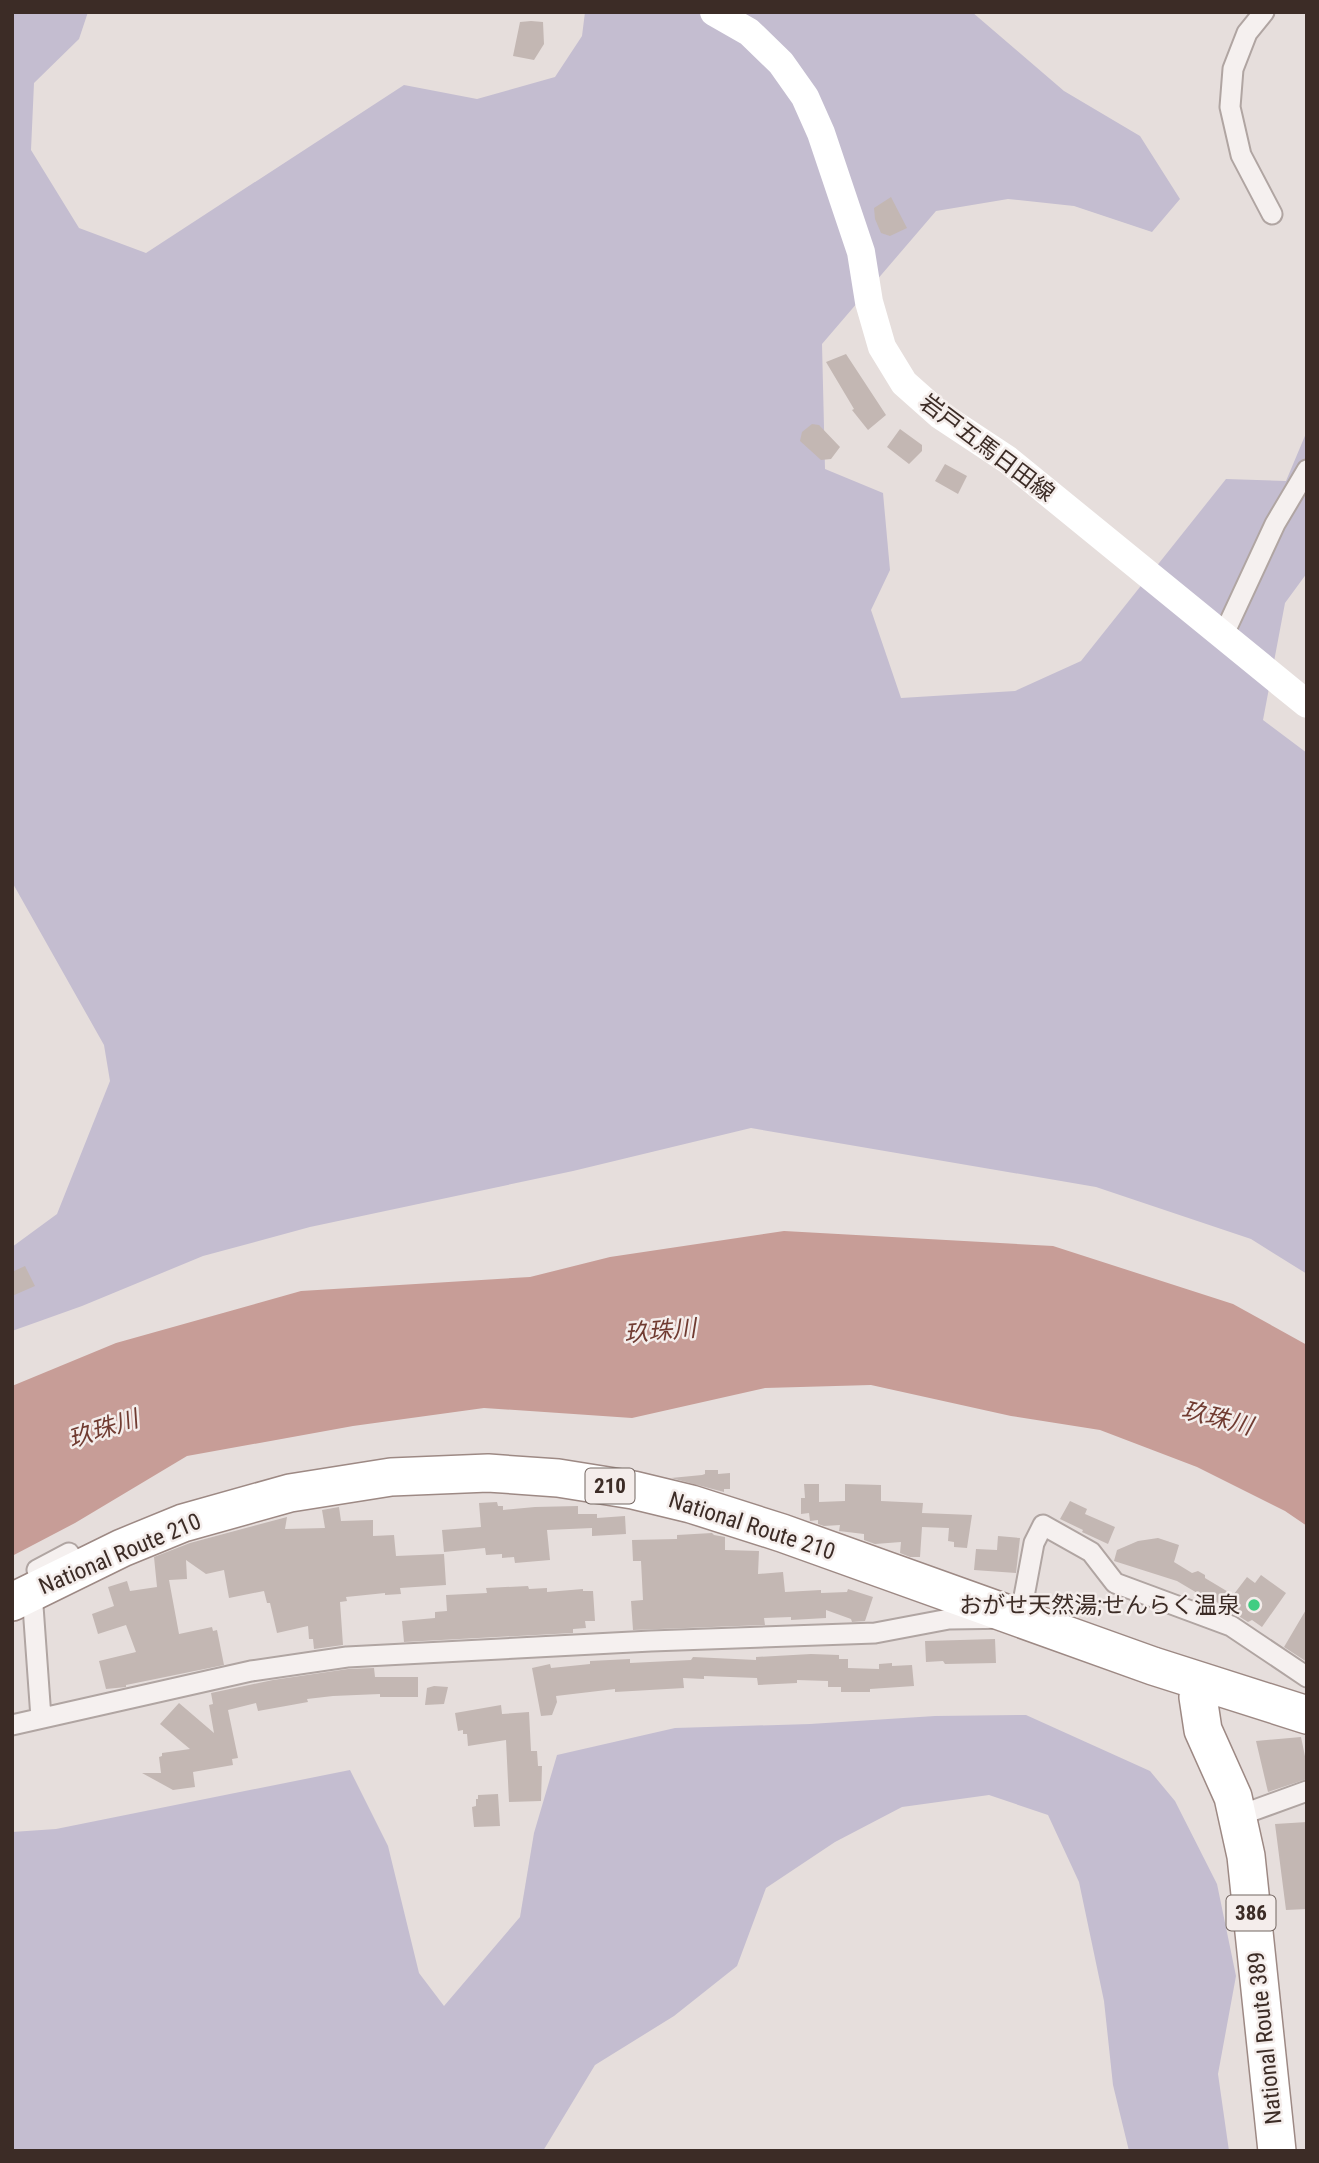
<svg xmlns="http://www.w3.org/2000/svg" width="1319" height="2163" font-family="'Roboto Condensed','Noto Sans JP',sans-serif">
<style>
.green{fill:#c4bdd0}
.water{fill:#c79d97}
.building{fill:#c3b7b3}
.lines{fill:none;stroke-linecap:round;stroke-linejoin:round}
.street-casing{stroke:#b0a5a2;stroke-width:23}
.highway-casing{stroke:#9d8984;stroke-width:40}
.street{stroke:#f5f0ef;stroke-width:19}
.secondary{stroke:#fff;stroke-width:28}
.highway{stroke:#fff;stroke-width:37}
.poi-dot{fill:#40cd82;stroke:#f4edeb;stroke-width:2.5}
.labels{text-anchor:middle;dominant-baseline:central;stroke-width:5;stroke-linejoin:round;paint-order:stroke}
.shield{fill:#f4edeb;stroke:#736661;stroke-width:2}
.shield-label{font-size:21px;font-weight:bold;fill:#3c2c26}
.street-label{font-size:23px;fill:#3c2c26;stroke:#f4edeb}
.poi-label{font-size:23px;fill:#3c2c26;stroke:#f4edeb;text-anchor:end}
.water-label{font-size:24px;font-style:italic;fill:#703b31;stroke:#f4edeb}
</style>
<rect width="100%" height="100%" fill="#e6dedc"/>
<path class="green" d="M 12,12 L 88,12 L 79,39 L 34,83 L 31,150 L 79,228 L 146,253 L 404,85 L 477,99 L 555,77 L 582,36 L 585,12 L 972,12 L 1064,91 L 1140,136 L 1180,199 L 1152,232 L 1074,206 L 1008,199 L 936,211 L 822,344 L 825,469 L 883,493 L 890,570 L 871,610 L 901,698 L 1015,691 L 1081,661 L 1226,479 L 1286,481 L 1307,431 L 1307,573 L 1285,603 L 1263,720 L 1307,753 L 1307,1274 L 1251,1239 L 1096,1187 L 751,1128 L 573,1171 L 310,1227 L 203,1256 L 82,1306 L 12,1331 L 12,1247 L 57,1214 L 110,1081 L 104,1045 L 12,882 Z
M 1026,1715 L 1150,1771 L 1175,1801 L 1217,1884 L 1236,1976 L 1218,2074 L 1229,2151 L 1129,2151 L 1113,2085 L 1104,2001 L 1079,1882 L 1048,1815 L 989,1795 L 902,1807 L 835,1842 L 766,1888 L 737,1966 L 674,2016 L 595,2065 L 543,2151 L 12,2151 L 12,1832 L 56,1829 L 350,1770 L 388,1846 L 419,1973 L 444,2006 L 520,1917 L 534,1833 L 557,1755 L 675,1728 L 810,1724 L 935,1716 Z"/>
<path class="water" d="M 784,1231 L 1053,1246 L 1233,1304 L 1307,1345 L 1307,1526 L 1285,1511 L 1197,1467 L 1100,1430 L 1011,1416 L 871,1385 L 765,1388 L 632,1418 L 484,1408 L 353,1426 L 187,1456 L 75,1523 L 12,1556 L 12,1386 L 116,1343 L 301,1291 L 530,1277 L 610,1257 Z"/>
<path class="building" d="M 531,21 L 543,22 L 544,44 L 534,60 L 513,56 L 520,22 Z
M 891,197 L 907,228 L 890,236 L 881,233 L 875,219 L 874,208 Z
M 846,354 L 886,415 L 868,430 L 852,410 L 854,409 L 826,362 Z
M 812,424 L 819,425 L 840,447 L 831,459 L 821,460 L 800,441 L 802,432 Z
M 900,429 L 922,445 L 922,451 L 909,464 L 887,447 Z
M 945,464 L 967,476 L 958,494 L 935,481 Z
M 25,1266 L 35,1286 L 12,1296 L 12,1272 Z
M 705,1470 L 718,1470 L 718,1474 L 730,1473 L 730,1489 L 724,1489 L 724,1492 L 671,1478 L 702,1475 L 705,1474 Z
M 804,1484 L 819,1484 L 819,1502 L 845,1501 L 845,1484 L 881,1485 L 881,1501 L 923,1503 L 922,1513 L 972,1515 L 967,1548 L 954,1547 L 954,1542 L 948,1541 L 949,1528 L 922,1527 L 920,1557 L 910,1557 L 900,1553 L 901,1542 L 875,1544 L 864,1540 L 864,1534 L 839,1531 L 840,1525 L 824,1526 L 818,1524 L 818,1520 L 810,1521 L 809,1513 L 801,1514 L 801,1498 L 805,1498 Z
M 1070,1501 L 1087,1509 L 1085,1514 L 1115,1527 L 1108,1544 L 1082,1532 L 1083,1530 L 1060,1519 Z
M 497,1502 L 498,1506 L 503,1506 L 503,1510 L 535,1507 L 578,1506 L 578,1514 L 597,1514 L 597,1518 L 625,1516 L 626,1534 L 592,1536 L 592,1528 L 547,1530 L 550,1560 L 515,1563 L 514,1557 L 502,1558 L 502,1554 L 486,1555 L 485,1548 L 444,1552 L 442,1530 L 481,1527 L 479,1503 Z
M 339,1507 L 341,1521 L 373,1520 L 373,1536 L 394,1535 L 396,1556 L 444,1554 L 446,1585 L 400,1588 L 401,1594 L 385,1595 L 385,1593 L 346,1597 L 347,1601 L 340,1602 L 343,1645 L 314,1649 L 313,1639 L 309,1639 L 308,1626 L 277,1633 L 270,1603 L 267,1603 L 264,1591 L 229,1598 L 224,1570 L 206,1574 L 186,1560 L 187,1579 L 169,1580 L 179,1634 L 212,1627 L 213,1631 L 217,1630 L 224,1665 L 126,1685 L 126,1687 L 106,1689 L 99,1661 L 136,1652 L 126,1625 L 98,1634 L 92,1614 L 114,1606 L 108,1587 L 127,1581 L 130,1591 L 157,1587 L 154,1557 L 190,1543 L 287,1517 L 285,1529 L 325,1528 L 322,1510 Z
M 712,1533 L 714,1535 L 725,1537 L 725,1550 L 759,1551 L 758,1574 L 783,1572 L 785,1592 L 821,1590 L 821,1593 L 847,1592 L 848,1589 L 873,1597 L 865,1621 L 852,1622 L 851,1619 L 826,1610 L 826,1618 L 791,1620 L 791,1617 L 764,1618 L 765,1625 L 633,1630 L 631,1601 L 643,1600 L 641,1561 L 633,1561 L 632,1540 L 677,1539 L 677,1535 Z
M 998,1536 L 1020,1538 L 1016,1573 L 974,1570 L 976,1549 L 997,1550 Z
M 1158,1538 L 1179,1545 L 1174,1562 L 1192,1573 L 1198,1571 L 1205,1575 L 1205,1578 L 1230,1593 L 1234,1594 L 1247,1577 L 1255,1583 L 1261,1575 L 1286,1593 L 1262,1627 L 1252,1620 L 1248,1622 L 1215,1601 L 1214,1603 L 1177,1581 L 1114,1561 L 1117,1550 L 1138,1541 Z
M 528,1586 L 529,1589 L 547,1588 L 547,1592 L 583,1589 L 583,1591 L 593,1591 L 595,1621 L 585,1621 L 586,1628 L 573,1629 L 573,1633 L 404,1642 L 402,1621 L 435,1618 L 435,1612 L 447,1611 L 446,1595 L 487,1593 L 486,1588 Z
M 1307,1608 L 1307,1662 L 1284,1647 Z
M 995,1639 L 996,1663 L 945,1664 L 943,1661 L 926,1662 L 925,1641 Z
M 811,1654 L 839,1655 L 839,1659 L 848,1659 L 848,1668 L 879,1669 L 879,1664 L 892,1663 L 892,1666 L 912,1665 L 914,1686 L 870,1689 L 870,1692 L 841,1692 L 841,1687 L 828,1687 L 828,1681 L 797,1680 L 797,1683 L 758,1685 L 757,1678 L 704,1676 L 704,1679 L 683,1678 L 684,1688 L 615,1692 L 615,1689 L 556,1696 L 557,1702 L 552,1715 L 541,1716 L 532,1668 L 550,1664 L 551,1668 L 590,1664 L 590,1661 L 630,1659 L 630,1663 L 691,1660 L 693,1657 L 756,1660 L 756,1657 Z
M 374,1668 L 375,1677 L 418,1677 L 418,1697 L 380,1697 L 380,1694 L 333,1696 L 307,1699 L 308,1702 L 258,1711 L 256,1703 L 228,1710 L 238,1758 L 232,1759 L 233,1765 L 193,1772 L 195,1787 L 173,1790 L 142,1773 L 161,1773 L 159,1757 L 162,1756 L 162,1753 L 190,1749 L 160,1724 L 179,1703 L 214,1733 L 209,1705 L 213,1704 L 211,1693 L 273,1680 L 348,1669 Z
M 434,1686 L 448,1687 L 444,1704 L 425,1705 L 427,1688 Z
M 501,1705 L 502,1714 L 529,1712 L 531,1751 L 537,1751 L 538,1766 L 542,1766 L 541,1801 L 509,1802 L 506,1740 L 468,1746 L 467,1734 L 463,1734 L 463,1730 L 458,1731 L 455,1713 Z
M 1301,1737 L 1307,1766 L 1307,1779 L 1268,1792 L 1256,1741 Z
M 498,1794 L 500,1826 L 474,1827 L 472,1807 L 476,1806 L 476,1799 L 478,1799 L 478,1795 Z
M 1307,1822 L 1307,1909 L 1286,1910 L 1275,1824 Z"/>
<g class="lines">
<g class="street-casing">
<path id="street" d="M 1264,12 L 1247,33 L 1233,69 L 1230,107 L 1241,155 L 1272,214
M 1223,636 L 1275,524 L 1307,470
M 37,1570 L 69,1553 L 79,1569
M 32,1592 L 41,1718
M 12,1725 L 251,1671 L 347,1657 L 651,1641 L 875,1633 L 949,1619 L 1020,1618 L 1034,1543 L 1043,1525 L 1091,1552 L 1115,1583 L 1231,1626 L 1307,1677
M 1238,1816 L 1307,1791"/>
</g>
<g class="highway-casing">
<path id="highway" d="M 12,1602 L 122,1548 L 183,1523 L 290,1493 L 391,1477 L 488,1473 L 558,1478 L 633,1490 L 691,1504 L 782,1533 L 1153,1666 L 1307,1715
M 1200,1682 L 1198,1697 L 1203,1730 L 1233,1797 L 1246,1856 L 1277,2151"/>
</g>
<use href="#street" class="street"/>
<path class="secondary" d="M 714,12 L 749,32 L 781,63 L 805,97 L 821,133 L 861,252 L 869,302 L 882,347 L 904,383 L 940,415 L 1008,460 L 1307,704"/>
<use href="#highway" class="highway"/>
</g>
<circle class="poi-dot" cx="1254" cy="1605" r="7"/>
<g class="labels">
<g class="shield">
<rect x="585.5" y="1468.5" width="49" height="35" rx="5"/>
<rect x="1226.5" y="1895.5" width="49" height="35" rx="5"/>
</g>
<g class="shield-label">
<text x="610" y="1486">210</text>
<text x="1251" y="1913">386</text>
</g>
<g class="street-label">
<text transform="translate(987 448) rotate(37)">岩戸五馬日田線</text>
<text transform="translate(752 1526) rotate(18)">National Route 210</text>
<text transform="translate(120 1554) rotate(-23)">National Route 210</text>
<text transform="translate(1265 2038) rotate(-96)">National Route 389</text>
</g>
<g class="poi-label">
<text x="1240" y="1605">おがせ天然湯;せんらく温泉</text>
</g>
<g class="water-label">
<text transform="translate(660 1331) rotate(-5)">玖珠川</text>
<text transform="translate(1217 1418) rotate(14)">玖珠川</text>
<text transform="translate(103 1429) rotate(-18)">玖珠川</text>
</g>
</g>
<rect width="1319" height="2163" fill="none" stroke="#3c2c26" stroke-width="28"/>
</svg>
